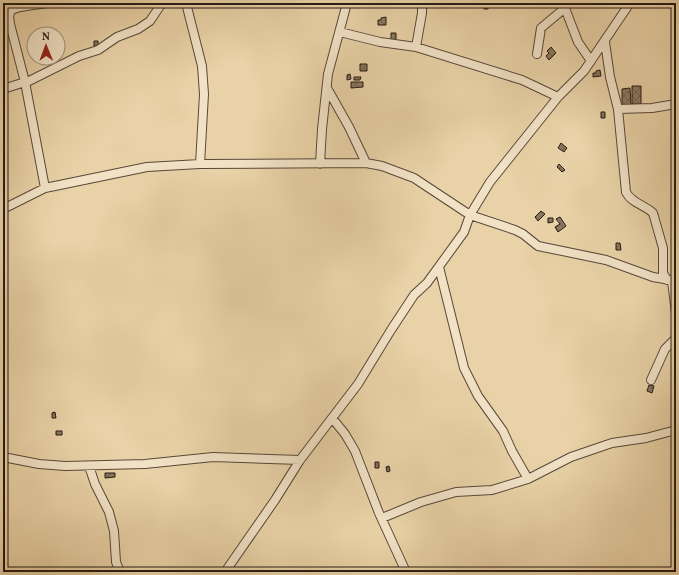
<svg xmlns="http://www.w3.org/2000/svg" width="679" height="575" font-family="Vollkorn,serif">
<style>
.building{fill:url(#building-cross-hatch);stroke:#261a14}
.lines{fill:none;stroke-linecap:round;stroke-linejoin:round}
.minor-casing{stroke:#574839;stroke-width:10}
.minor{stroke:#f1e2c6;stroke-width:8}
</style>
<defs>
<pattern id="building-cross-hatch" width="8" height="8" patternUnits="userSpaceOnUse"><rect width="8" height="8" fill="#8b7a60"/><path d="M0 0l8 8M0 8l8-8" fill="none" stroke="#71634e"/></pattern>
</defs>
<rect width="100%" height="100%" fill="#e9d2a7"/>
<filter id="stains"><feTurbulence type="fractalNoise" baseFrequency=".005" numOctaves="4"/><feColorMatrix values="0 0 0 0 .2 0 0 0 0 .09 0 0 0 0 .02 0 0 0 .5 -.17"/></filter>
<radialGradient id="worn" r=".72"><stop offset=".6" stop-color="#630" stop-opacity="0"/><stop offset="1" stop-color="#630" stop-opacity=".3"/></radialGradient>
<path class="building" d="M 484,3 L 489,3 L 488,9 L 484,9 Z
M 386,17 L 386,25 L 378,25 L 378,20 L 381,20 L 381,18 Z
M 391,33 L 396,33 L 396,43 L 391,43 Z
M 94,41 L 98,41 L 98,46 L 94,46 Z
M 551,47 L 556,53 L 549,60 L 546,56 L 549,53 L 547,51 Z
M 360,64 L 367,64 L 367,71 L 360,71 Z
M 600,70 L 601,76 L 593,77 L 593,73 L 596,73 L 596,71 Z
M 350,74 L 351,79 L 347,80 L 347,75 Z
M 354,77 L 361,77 L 360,80 L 354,80 Z
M 351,82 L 363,82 L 363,87 L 351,88 Z
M 632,86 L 641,86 L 641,104 L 632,104 Z
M 630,88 L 631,105 L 622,105 L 622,89 Z
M 601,112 L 605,112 L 605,118 L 601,118 Z
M 561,143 L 567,148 L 564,152 L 558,148 Z
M 559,164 L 565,170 L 562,172 L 557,167 Z
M 541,211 L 545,214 L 538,221 L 535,217 Z
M 560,217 L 566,226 L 558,232 L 555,227 L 560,224 L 556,219 Z
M 548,218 L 553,218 L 553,222 L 548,223 Z
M 616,243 L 620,243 L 621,250 L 616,250 Z
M 649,385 L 654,386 L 652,393 L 647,391 Z
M 55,412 L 56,418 L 52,418 L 52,413 Z
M 56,431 L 62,431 L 62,435 L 56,435 Z
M 375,462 L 379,462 L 379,468 L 375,468 Z
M 389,466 L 390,471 L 387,472 L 386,467 Z
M 105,473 L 115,473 L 115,477 L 105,478 Z"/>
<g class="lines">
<g class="minor-casing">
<path id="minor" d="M 186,3 L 202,66 L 204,94 L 200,164
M 563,3 L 578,42 L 591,61
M 340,32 L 380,42 L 416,47 L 522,80 L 558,97
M 605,42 L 610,77 L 618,109 L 626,192 C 631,203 645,205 653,213 L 663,248 L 663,273 L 667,280
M 416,47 L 422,13 L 422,3
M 537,54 L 541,28 L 565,8
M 25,83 L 79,56 L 98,50 L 117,37 L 138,29 L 150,21 L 162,3
M 327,88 L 349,127 L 366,163
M 3,89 L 25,82
M 618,109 L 652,108 L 676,104
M 320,164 L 322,129 L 328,74 L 347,3
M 45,188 L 25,82 L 10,24 L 9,16 L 11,10 L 20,7 L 47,3
M 3,209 L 45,188 L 147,167 L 200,164 L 366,163 L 382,166 L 414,178 L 470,215 L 515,230 L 523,234 L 538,246 L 606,260 L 653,277 L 676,281
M 439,267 L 464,368 L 478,396 L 503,431 L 512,451 L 528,479
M 672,281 L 676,313
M 651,380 L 665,349 L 676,338
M 332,418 L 345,434 L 355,451 L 379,513 L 406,572
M 3,457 L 39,464 L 65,466 L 145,464 L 213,457 L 300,460
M 89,466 L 95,484 L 109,512 L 114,531 L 116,562 L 120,572
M 382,518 L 421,502 L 456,492 L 492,490 L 528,479 L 571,457 L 612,443 L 646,438 L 676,430
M 225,572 L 275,500 L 300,460 L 358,384 L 391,330 L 414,295 L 427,283 L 464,232 L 470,215 L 490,182 L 558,97 L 584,71 L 630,3"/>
</g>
<use href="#minor" class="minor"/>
</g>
<rect width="679" height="575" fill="none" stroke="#e9d2a7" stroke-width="16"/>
<rect x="4" y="4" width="671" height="567" fill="none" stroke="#261a14" stroke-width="2"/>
<rect x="8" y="8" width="663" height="559" fill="none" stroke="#261a14"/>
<g transform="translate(46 46) rotate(359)"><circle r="19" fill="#f1e2c6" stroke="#a0927f"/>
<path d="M0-3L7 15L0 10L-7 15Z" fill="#8f2418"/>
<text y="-6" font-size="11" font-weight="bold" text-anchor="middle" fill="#261a14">N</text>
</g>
<rect width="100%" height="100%" filter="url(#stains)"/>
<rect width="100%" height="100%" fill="url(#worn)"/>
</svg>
